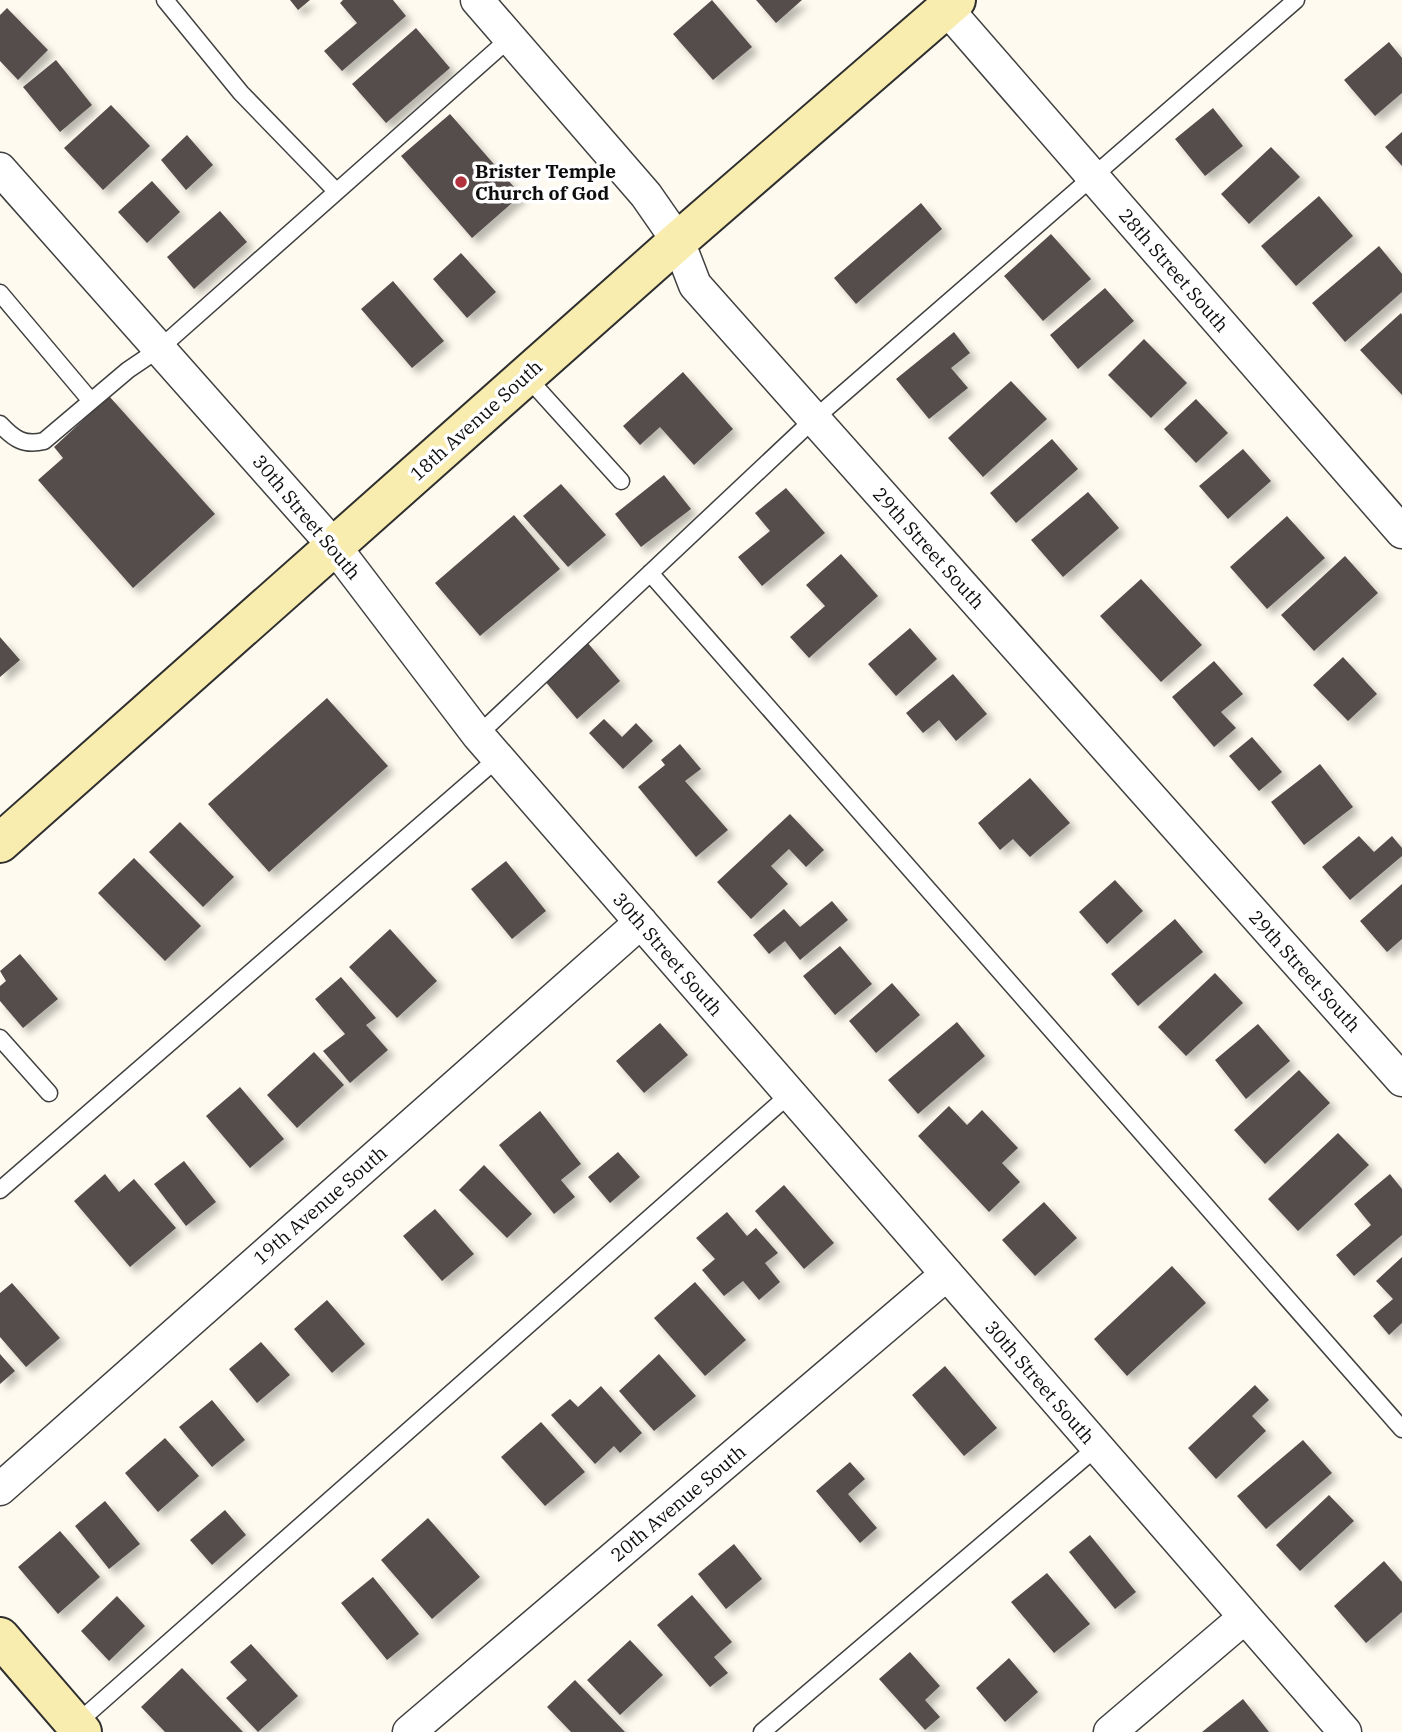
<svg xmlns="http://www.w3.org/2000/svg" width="1402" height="1732" font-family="'IBM Plex Serif',serif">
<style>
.building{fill:#554e4b;filter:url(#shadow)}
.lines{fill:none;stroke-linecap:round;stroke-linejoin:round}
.lane-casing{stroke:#404040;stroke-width:19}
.street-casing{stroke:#404040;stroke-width:35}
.secondary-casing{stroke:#2f2f2f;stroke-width:42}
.lane{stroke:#fff;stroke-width:16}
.street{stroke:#fff;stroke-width:32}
.secondary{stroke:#f8ecaf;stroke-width:38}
.poi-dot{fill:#b1313e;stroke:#fff;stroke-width:2.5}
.labels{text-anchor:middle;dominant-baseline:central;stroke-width:7;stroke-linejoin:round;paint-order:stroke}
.poi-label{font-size:19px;font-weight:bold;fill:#0d0d0d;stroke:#fff;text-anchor:start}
.street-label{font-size:19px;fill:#0d0d0d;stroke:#fff}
</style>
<defs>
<filter id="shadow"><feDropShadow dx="6" dy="6" stdDeviation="3.5" flood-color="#0004"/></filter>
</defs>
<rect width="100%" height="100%" fill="#fefaef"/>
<path class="building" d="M 290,0 L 310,0 L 298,10 Z
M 343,0 L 393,0 L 406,16 L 342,71 L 324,51 L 357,23 L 340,3 Z
M 712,0 L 752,47 L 713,80 L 673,34 Z
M 756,0 L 802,0 L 776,23 Z
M 7,8 L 48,50 L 18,80 L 0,61 L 0,15 Z
M 416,28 L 450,68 L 386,123 L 352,84 Z
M 1389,42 L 1402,58 L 1402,93 L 1375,116 L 1344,80 Z
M 56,60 L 92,105 L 60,132 L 23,87 Z
M 111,105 L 150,146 L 103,190 L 64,148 Z
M 1213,108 L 1243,146 L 1205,176 L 1175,139 Z
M 450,114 L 521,195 L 472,238 L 401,156 Z
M 1402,132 L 1402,166 L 1385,147 Z
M 187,135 L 213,165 L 186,190 L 161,160 Z
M 1271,147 L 1300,177 L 1249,224 L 1221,194 Z
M 152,181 L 180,212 L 147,243 L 118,212 Z
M 1319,196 L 1353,236 L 1296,286 L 1261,246 Z
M 921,203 L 942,229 L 856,304 L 834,278 Z
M 220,211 L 247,242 L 194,289 L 167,257 Z
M 1051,234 L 1091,279 L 1043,321 L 1004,276 Z
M 1379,246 L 1402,274 L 1402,292 L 1345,342 L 1312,303 Z
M 461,253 L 496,292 L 467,318 L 433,279 Z
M 393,281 L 444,341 L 412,368 L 361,309 Z
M 1105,288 L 1134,321 L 1078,369 L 1050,335 Z
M 1401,313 L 1402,315 L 1402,395 L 1360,350 Z
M 954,332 L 970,353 L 951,368 L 968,388 L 929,419 L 896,379 Z
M 1144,339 L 1187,383 L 1151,418 L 1108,375 Z
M 683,372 L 733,429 L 694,465 L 660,427 L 640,445 L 623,426 Z
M 1011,381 L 1047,419 L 983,477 L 948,438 Z
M 109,396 L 215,514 L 133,588 L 38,480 L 63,458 L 54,447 Z
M 1196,399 L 1228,433 L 1196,463 L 1164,429 Z
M 1052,439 L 1078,469 L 1016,523 L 990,493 Z
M 1243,449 L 1271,481 L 1228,519 L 1199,486 Z
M 664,475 L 691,509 L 641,547 L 615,514 Z
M 561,484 L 606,535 L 568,567 L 523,516 Z
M 786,488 L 825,533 L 762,586 L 738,557 L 770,531 L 755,513 Z
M 1088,492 L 1119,528 L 1063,577 L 1031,540 Z
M 514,515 L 560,569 L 480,636 L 435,583 Z
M 1287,516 L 1325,558 L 1267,609 L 1230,567 Z
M 841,554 L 878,596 L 809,658 L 790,637 L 825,606 L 806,585 Z
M 1345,556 L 1378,593 L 1314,651 L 1281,615 Z
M 1141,579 L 1202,645 L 1161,682 L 1100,616 Z
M 910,628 L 937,659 L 896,696 L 868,664 Z
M 0,637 L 20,660 L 0,677 Z
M 587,642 L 620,681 L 577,719 L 544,680 Z
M 1343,657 L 1377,694 L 1348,721 L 1313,685 Z
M 1214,661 L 1243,694 L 1221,712 L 1236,728 L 1214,747 L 1172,697 Z
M 953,674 L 987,714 L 956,741 L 939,720 L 923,733 L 906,713 Z
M 327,698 L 388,766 L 269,872 L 208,804 Z
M 604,719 L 622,737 L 636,723 L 653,741 L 623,769 L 589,733 Z
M 1252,737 L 1282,772 L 1259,791 L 1229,756 Z
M 680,744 L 701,769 L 685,781 L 728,830 L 696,857 L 638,787 L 665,765 L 661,760 Z
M 1320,764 L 1353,807 L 1304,845 L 1271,802 Z
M 1030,778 L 1070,823 L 1030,857 L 1013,839 L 1000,850 L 978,823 Z
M 790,814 L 824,850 L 806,867 L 789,849 L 771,866 L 788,884 L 751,919 L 717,882 Z
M 180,822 L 234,877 L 203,907 L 149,852 Z
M 1359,836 L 1374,852 L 1392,836 L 1402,848 L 1402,856 L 1350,900 L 1322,867 Z
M 134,858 L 201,926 L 165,961 L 98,893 Z
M 506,861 L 546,911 L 512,939 L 471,889 Z
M 1115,880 L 1143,911 L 1107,944 L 1079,912 Z
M 1402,884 L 1402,939 L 1387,952 L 1360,921 Z
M 832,901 L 848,920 L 800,960 L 785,941 L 769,954 L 753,935 L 784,909 L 800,927 Z
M 1175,919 L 1203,952 L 1138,1006 L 1111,974 Z
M 390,929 L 437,981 L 397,1018 L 349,967 Z
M 840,946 L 872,984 L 835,1015 L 803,976 Z
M 20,954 L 58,999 L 23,1028 L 0,1001 L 0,986 L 6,981 L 0,971 Z
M 1215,973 L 1243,1003 L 1186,1056 L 1158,1027 Z
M 341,977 L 376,1018 L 366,1025 L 388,1050 L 350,1083 L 323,1051 L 345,1034 L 315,999 Z
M 892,983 L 920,1015 L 876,1053 L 849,1021 Z
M 957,1022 L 985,1056 L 918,1114 L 888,1080 Z
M 660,1023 L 688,1055 L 644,1093 L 616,1061 Z
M 1258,1024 L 1290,1061 L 1246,1099 L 1215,1060 Z
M 314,1052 L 344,1085 L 297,1128 L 267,1095 Z
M 1299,1070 L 1330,1103 L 1265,1164 L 1234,1130 Z
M 240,1087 L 284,1139 L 250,1168 L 206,1116 Z
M 949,1106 L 967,1125 L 982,1110 L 1018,1148 L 1002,1163 L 1020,1182 L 989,1212 L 918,1136 Z
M 540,1111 L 581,1164 L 561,1180 L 575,1197 L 554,1214 L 499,1145 Z
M 1338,1133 L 1369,1165 L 1298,1231 L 1268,1199 Z
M 618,1152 L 640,1177 L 610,1203 L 588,1177 Z
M 184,1161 L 216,1202 L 186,1226 L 154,1184 Z
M 484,1165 L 532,1214 L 507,1238 L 459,1190 Z
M 105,1174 L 119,1192 L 134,1179 L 176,1228 L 130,1267 L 74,1201 Z
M 1390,1174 L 1402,1189 L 1402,1235 L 1354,1276 L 1336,1255 L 1371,1225 L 1354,1204 Z
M 784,1185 L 834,1243 L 804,1269 L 755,1211 Z
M 1044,1202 L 1077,1238 L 1035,1276 L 1002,1240 Z
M 435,1209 L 474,1254 L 442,1281 L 403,1236 Z
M 727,1212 L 747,1236 L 756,1228 L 778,1253 L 765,1263 L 780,1282 L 759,1300 L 743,1281 L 724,1296 L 702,1270 L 715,1259 L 696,1238 Z
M 1402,1257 L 1402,1323 L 1389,1335 L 1373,1316 L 1393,1299 L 1376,1281 Z
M 1172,1266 L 1206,1303 L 1127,1376 L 1094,1339 Z
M 695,1282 L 746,1340 L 705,1376 L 654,1318 Z
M 12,1283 L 60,1338 L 26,1367 L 0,1337 L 0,1293 Z
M 327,1300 L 365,1344 L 332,1373 L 294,1329 Z
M 261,1342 L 290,1375 L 257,1403 L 229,1369 Z
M 0,1354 L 15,1371 L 0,1384 Z
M 659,1354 L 696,1396 L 654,1431 L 619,1391 Z
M 945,1366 L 997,1428 L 964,1456 L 912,1395 Z
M 1255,1385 L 1269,1400 L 1252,1416 L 1266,1431 L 1216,1479 L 1188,1448 Z
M 601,1386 L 642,1433 L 620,1453 L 614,1446 L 595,1464 L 551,1415 L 570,1399 L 578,1407 Z
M 212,1400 L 245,1440 L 212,1467 L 179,1427 Z
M 541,1422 L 585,1472 L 545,1506 L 501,1457 Z
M 165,1438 L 199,1476 L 158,1512 L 125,1473 Z
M 1303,1440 L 1332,1473 L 1266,1529 L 1237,1496 Z
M 850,1462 L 865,1479 L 848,1494 L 877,1528 L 860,1543 L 816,1491 Z
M 1329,1495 L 1354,1521 L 1300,1571 L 1276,1545 Z
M 105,1501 L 140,1544 L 109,1569 L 75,1526 Z
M 225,1510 L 246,1535 L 212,1565 L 190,1540 Z
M 428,1518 L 480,1577 L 432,1619 L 381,1560 Z
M 60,1531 L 100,1577 L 58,1614 L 18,1567 Z
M 1090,1535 L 1136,1592 L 1115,1609 L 1069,1552 Z
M 734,1544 L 762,1579 L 726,1609 L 698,1574 Z
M 1384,1561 L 1402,1582 L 1402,1612 L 1366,1643 L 1334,1606 Z
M 1047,1573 L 1090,1624 L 1054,1653 L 1011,1602 Z
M 373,1577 L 419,1634 L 387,1660 L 341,1603 Z
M 692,1595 L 732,1642 L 714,1657 L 728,1673 L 710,1687 L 657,1625 Z
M 117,1596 L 145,1626 L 109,1661 L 81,1631 Z
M 630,1640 L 663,1675 L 620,1715 L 587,1680 Z
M 251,1644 L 298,1696 L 258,1732 L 226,1698 L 247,1680 L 230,1662 Z
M 910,1652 L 940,1686 L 925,1700 L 940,1717 L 925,1730 L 879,1679 Z
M 1009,1658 L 1038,1692 L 1005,1722 L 976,1688 Z
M 182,1668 L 243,1732 L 165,1732 L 141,1707 Z
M 575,1680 L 625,1732 L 571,1732 L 547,1707 Z
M 1243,1699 L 1269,1732 L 1202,1732 Z"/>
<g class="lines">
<g class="lane-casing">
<path id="lane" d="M 165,0 L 241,93 L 336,191
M 0,293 L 91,401
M 526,376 L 621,481
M 0,424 C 14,439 24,446 44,441 L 128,370 L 159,349 L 510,38
M 650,573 L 1402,1429
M 478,735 L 814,419 L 1296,0
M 0,1038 L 49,1093
M 0,1190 L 498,758
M 76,1724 L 790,1094
M 762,1732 L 1097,1447"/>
</g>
<g class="street-casing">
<path id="street" d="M 477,0 L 646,195 L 678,241 L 695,285 L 1402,1080
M 946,8 L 1402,532
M 0,169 L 335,547 L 478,735 L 1345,1732
M 0,1489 L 641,922
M 409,1732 L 947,1274
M 1110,1732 L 1245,1617"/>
</g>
<g class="secondary-casing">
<path id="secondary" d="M 0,843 L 678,241 L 956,0
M 0,1637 L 82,1732"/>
</g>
<use href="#lane" class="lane"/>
<use href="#street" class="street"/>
<use href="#secondary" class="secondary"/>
</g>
<circle class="poi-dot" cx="461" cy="182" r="7"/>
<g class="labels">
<g class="poi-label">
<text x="475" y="171">Brister Temple<tspan x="475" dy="22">Church of God</tspan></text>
</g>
<g class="street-label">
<text transform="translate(1174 270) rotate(49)">28th Street South</text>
<text transform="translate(476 420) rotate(-42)">18th Avenue South</text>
<text transform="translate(307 517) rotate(50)">30th Street South</text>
<text transform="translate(929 548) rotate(48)">29th Street South</text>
<text transform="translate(668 954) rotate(49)">30th Street South</text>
<text transform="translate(1305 971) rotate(48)">29th Street South</text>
<text transform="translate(320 1205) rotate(-41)">19th Avenue South</text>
<text transform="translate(1040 1382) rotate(49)">30th Street South</text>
<text transform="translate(678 1503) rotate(-40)">20th Avenue South</text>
</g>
</g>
</svg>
